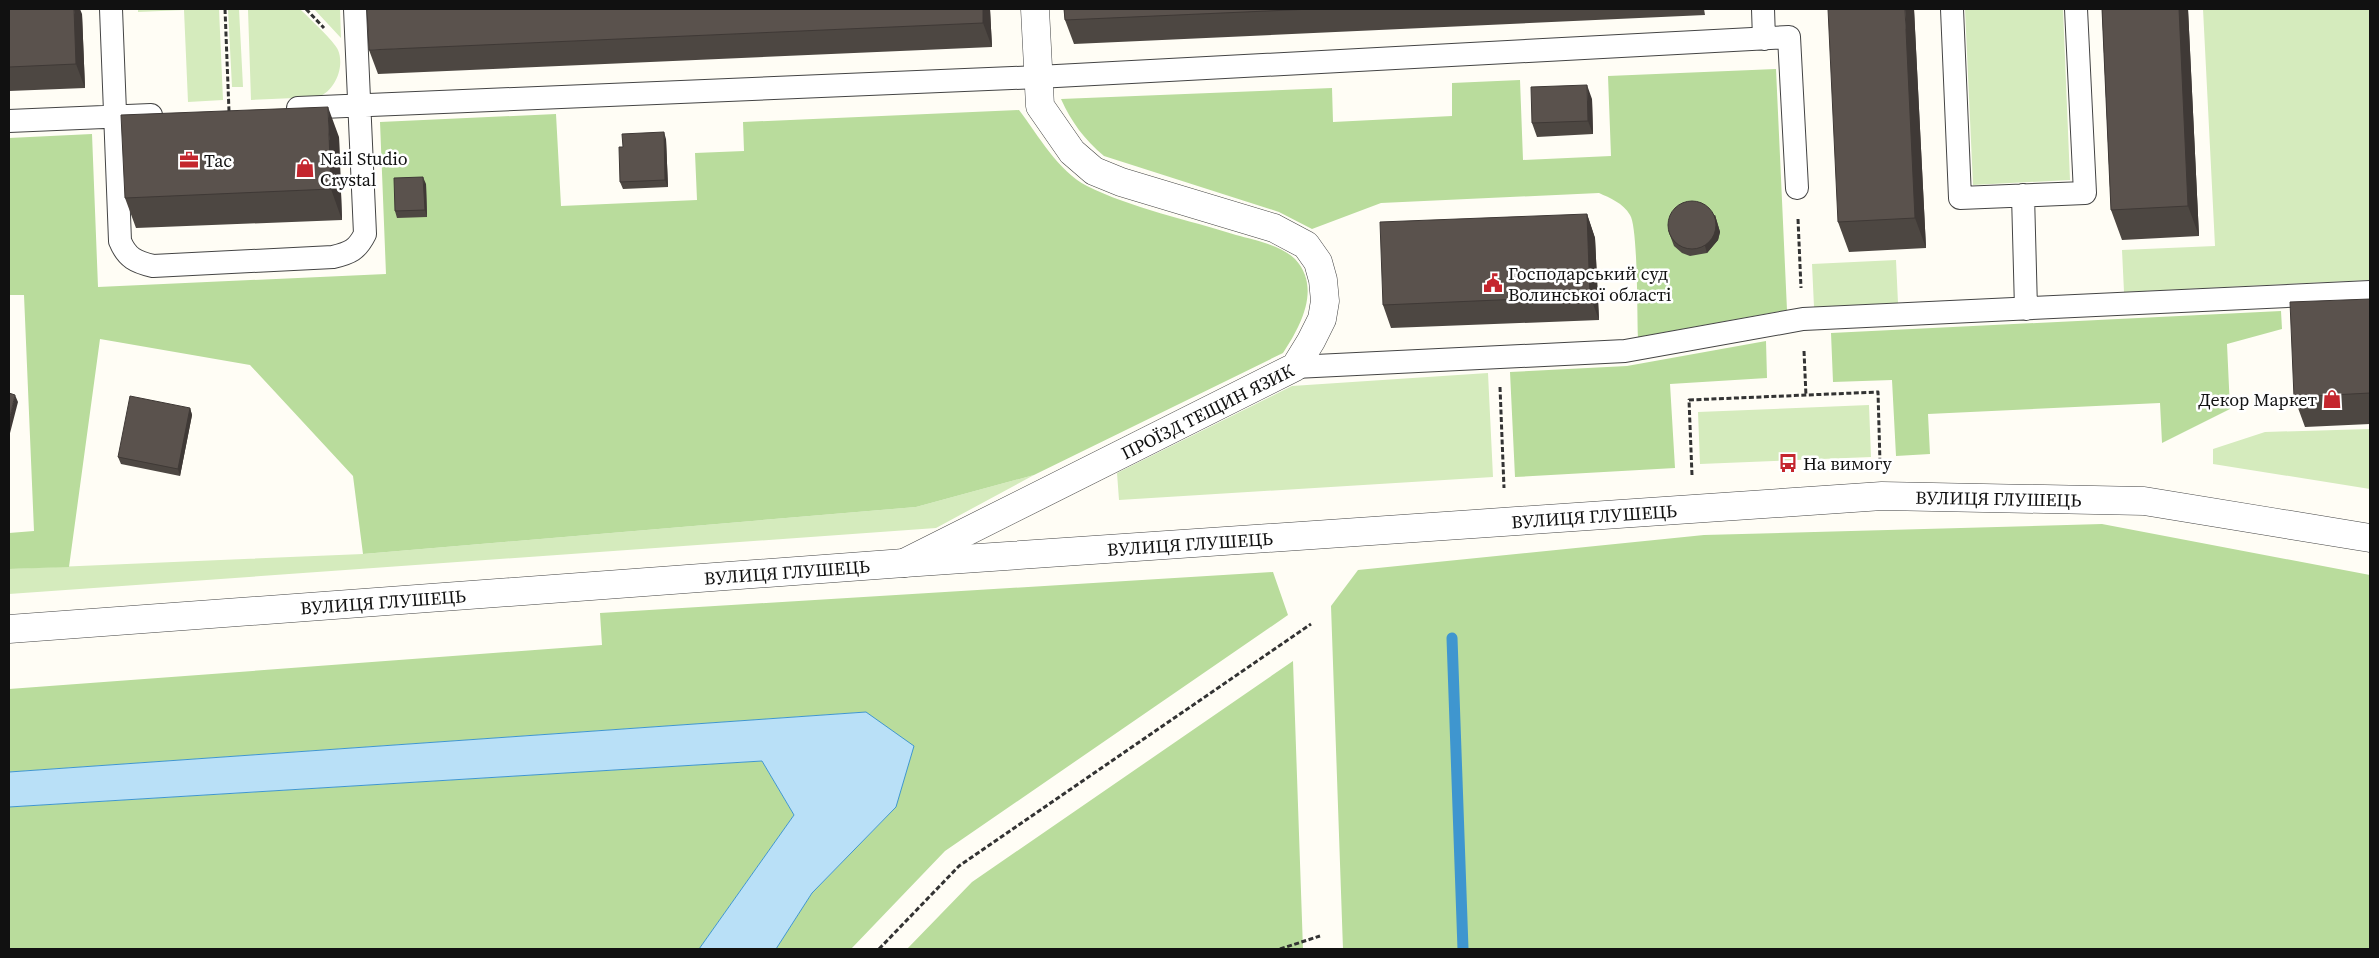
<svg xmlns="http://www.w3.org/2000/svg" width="2379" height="958" font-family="'Source Serif 4',serif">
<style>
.green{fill:#d5ebbd}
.forest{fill:#b9dc9c}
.water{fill:#b9e0f7;stroke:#3f96cf}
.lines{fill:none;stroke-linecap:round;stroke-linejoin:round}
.stream{stroke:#3f96cf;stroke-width:11}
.service-casing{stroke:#444;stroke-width:24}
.minor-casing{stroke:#444;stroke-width:29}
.tertiary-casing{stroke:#444;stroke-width:29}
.path{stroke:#333;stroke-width:3;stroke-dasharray:5 2.5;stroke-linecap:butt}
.service{stroke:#fff;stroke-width:22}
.minor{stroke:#fff;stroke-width:28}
.tertiary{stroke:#fff;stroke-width:28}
.wall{fill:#4d4742}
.shaded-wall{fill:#3f3936}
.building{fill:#5a524d;stroke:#3f3936}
.labels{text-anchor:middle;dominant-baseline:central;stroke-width:5;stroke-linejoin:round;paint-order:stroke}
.poi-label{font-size:18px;fill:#111;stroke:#fff;text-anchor:start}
.street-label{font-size:18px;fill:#111;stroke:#fff}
</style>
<rect width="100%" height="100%" fill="#fffdf5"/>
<path class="green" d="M 138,9 L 219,9 L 223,100 L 188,102 L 184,10 L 138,12 Z
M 228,9 L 239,9 L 243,87 L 232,87 Z
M 300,9 C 308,17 335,42 338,50 C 345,67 335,91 318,97 L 251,100 L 248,10 Z
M 314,9 L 340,9 L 341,38 Z
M 1965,9 L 2063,9 L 2070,180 L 1973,185 Z
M 2203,9 L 2370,9 L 2370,280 L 2124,292 L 2122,250 L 2215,246 Z
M 1896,260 L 1898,303 L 1814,307 L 1812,264 Z
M 1488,373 L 1493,477 L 1119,500 L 1117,473 L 1292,386 Z
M 1869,405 L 1871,457 L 1700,464 L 1698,412 Z
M 2370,429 L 2370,489 L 2213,464 L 2213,449 L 2265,432 Z
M 1034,475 L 936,528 L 9,594 L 9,569 L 363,554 L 916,507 Z"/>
<path class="forest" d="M 1776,69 L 1787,310 L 1638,337 C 1637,316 1638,227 1630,215 C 1623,203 1610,198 1599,193 L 1381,203 L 1312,229 L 1279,212 L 1104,156 C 1084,139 1072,123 1061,99 L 1332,88 L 1333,122 L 1452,116 L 1452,83 L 1520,80 L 1523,160 L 1611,156 L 1608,76 Z
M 1019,110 C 1038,135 1058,171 1087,186 C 1131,208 1189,220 1236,235 C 1254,240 1281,245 1295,259 C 1322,288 1300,327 1283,353 L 1034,475 L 916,507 L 363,554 L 353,476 L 250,365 L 100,339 L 69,567 L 9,569 L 9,533 L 34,531 L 24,295 L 9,295 L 9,138 L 92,134 L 98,287 L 386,274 L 380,122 L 556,114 L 561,206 L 697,200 L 695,153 L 744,151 L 743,122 Z
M 2281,311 L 2282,329 L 2227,344 L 2230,409 L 2162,443 L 2160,403 L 1928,414 L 1930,454 L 1896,456 L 1892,380 L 1833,382 L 1831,333 Z
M 1766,341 L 1767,378 L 1670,384 L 1675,468 L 1515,477 L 1510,372 L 1627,366 Z
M 2102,524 L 2370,575 L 2370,949 L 1343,949 L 1331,606 L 1358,570 L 1704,535 Z
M 1273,572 L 1288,615 L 945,851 L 851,949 L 776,949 L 812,893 L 896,807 L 866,712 L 9,772 L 9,689 L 602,645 L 600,613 Z
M 1293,661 L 1303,949 L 907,949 L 972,882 Z
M 762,761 L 794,815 L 699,949 L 9,949 L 9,807 Z"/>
<path class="water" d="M 866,712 L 914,746 L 896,807 L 812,893 L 776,949 L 699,949 L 794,815 L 762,761 L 9,807 L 9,772 Z"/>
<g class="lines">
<path class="stream" d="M 1452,638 L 1463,949"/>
<g class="service-casing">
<path id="service" d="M 111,9 L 120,241 C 127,258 136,262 153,266 L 333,257 C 350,253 357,250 365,234 L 355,9
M 1763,9 L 1764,39
M 1952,9 L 1960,198 L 2085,193 L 2076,9
M 298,108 L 1038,77 L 1789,37 L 1797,188
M 9,121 L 151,115
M 2023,195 L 2026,309
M 1295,367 L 1625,351 L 1803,319 L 2370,292"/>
</g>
<g class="minor-casing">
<g id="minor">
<path id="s1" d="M 904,563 L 1295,367 L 1311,341 L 1322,319 L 1325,301 L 1323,280 L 1318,262 L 1306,245 L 1274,228 L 1121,182 L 1094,171 L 1072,152 L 1040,106 L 1035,9"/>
</g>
</g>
<g class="tertiary-casing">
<g id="tertiary">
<path id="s2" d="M 9,629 L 904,563 L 1882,496 L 2144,501 L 2370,538"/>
</g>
</g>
<path class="path" d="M 225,9 L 229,111
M 306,9 L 324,28
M 1798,219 L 1801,288
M 1804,351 L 1806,396
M 1500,387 L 1504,488
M 1692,475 L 1689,400 L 1878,392 L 1880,463
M 879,949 L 959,866 L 1311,624
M 1280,949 L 1320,936"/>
<use href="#service" class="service"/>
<use href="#minor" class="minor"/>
<use href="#tertiary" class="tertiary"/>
</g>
<path class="wall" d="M 9,9 L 82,14 L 85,88 L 9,91 Z
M 990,9 L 992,47 L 378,74 L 369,50 Z
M 1064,9 L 1704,9 L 1705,15 L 1074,44 L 1065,20 Z
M 1914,9 L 1926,248 L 1849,252 L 1838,222 Z
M 2102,9 L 2188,9 L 2199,236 L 2122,240 L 2111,210 Z
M 1592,99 L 1593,134 L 1537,137 L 1532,123 Z
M 339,137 L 342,220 L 136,228 L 125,198 Z
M 666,139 L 668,187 L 623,189 L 620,182 L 623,147 Z
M 426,184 L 427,217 L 397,218 L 395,211 Z
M 1587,214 L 1595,238 L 1599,320 L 1391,328 L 1383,305 Z
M 1715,215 L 1720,232 L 1718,240 L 1707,253 L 1690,256 L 1682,253 L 1674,246 L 1668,230 Z
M 2370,299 L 2370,424 L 2305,427 L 2294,397 Z
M 190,408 L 192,415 L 180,476 L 121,464 L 118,457 Z"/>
<path class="shaded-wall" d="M 74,9 L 80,9 L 82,14 L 85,88 L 76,64 Z
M 983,9 L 990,9 L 992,47 L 983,23 Z
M 1905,9 L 1914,9 L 1926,248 L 1915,218 Z
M 2179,9 L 2188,9 L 2199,236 L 2188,206 Z
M 1587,85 L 1592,99 L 1593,134 L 1588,121 Z
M 328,107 L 339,137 L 342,220 L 331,189 Z
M 664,132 L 666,139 L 668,187 L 665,180 Z
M 423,177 L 426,184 L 427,217 L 425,210 Z
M 1587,214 L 1595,238 L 1599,320 L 1590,296 Z
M 1715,215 L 1720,232 L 1718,240 L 1707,253 L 1705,246 Z
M 15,395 L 18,402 L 9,437 L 9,421 Z
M 190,408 L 192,415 L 180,476 L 178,469 Z"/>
<path class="building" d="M 9,9 L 74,9 L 76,64 L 9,67 Z
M 367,9 L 983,9 L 983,23 L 369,50 Z
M 1064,9 L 1312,9 L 1065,20 Z
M 1828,9 L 1905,9 L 1915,218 L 1838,222 Z
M 2102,9 L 2179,9 L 2188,206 L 2111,210 Z
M 1587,85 L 1588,121 L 1532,123 L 1531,87 Z
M 328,107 L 331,189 L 125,198 L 121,115 Z
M 664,132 L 665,180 L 620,182 L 619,147 L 623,147 L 622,134 Z
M 423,177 L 425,210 L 395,211 L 394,178 Z
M1668 225a24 24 0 1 1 48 0a24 24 0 1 1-48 0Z
M 1587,214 L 1590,296 L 1383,305 L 1380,222 Z
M 2370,299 L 2370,393 L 2294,397 L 2290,302 Z
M 9,393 L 15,395 L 9,421 Z
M 130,396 L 190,408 L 178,469 L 118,457 Z"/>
<defs>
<g id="office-bare" transform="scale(1.5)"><path d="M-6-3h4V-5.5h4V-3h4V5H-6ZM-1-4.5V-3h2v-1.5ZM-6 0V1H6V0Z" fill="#c4262e" stroke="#fff" stroke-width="2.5" paint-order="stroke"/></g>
<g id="shop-bare" transform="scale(1.5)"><path d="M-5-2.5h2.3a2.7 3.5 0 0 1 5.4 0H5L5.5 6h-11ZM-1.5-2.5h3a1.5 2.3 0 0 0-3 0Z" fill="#c4262e" stroke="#fff" stroke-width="2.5" paint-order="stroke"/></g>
<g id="civic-bare" transform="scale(1.5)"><path d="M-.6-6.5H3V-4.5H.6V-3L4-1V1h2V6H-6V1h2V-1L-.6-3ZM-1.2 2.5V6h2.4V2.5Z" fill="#c4262e" stroke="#fff" stroke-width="2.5" paint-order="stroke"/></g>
<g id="bus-bare" transform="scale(1.5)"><path d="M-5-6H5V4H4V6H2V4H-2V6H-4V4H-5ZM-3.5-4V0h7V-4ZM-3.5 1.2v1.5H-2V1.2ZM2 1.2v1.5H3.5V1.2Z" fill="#c4262e" stroke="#fff" stroke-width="2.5" paint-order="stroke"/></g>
</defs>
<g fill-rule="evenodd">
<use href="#office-bare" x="189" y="160"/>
<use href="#shop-bare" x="305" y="168"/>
<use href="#civic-bare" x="1493" y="283"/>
<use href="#shop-bare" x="2332" y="399"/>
<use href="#bus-bare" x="1788" y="463"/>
</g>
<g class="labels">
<g class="poi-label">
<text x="320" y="158">Nail Studio<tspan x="320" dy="21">Crystal</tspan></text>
<text x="204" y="160">Тас</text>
<text x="1508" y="273">Господарський суд<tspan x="1508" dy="21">Волинської області</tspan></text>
<text x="2317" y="399" text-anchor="end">Декор Маркет</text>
<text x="1803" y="463">На вимогу</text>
</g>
<g class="street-label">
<text stroke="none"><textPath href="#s1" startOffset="339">ПРОЇЗД ТЕЩИН ЯЗИК</textPath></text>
<text stroke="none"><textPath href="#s2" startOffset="1994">ВУЛИЦЯ ГЛУШЕЦЬ</textPath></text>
<text stroke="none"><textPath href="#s2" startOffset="1589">ВУЛИЦЯ ГЛУШЕЦЬ</textPath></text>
<text stroke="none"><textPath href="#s2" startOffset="1184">ВУЛИЦЯ ГЛУШЕЦЬ</textPath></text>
<text stroke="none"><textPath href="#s2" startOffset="780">ВУЛИЦЯ ГЛУШЕЦЬ</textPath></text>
<text stroke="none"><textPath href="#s2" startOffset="375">ВУЛИЦЯ ГЛУШЕЦЬ</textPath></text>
</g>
</g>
<rect width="2379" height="958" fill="none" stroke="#111111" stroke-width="20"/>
</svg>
